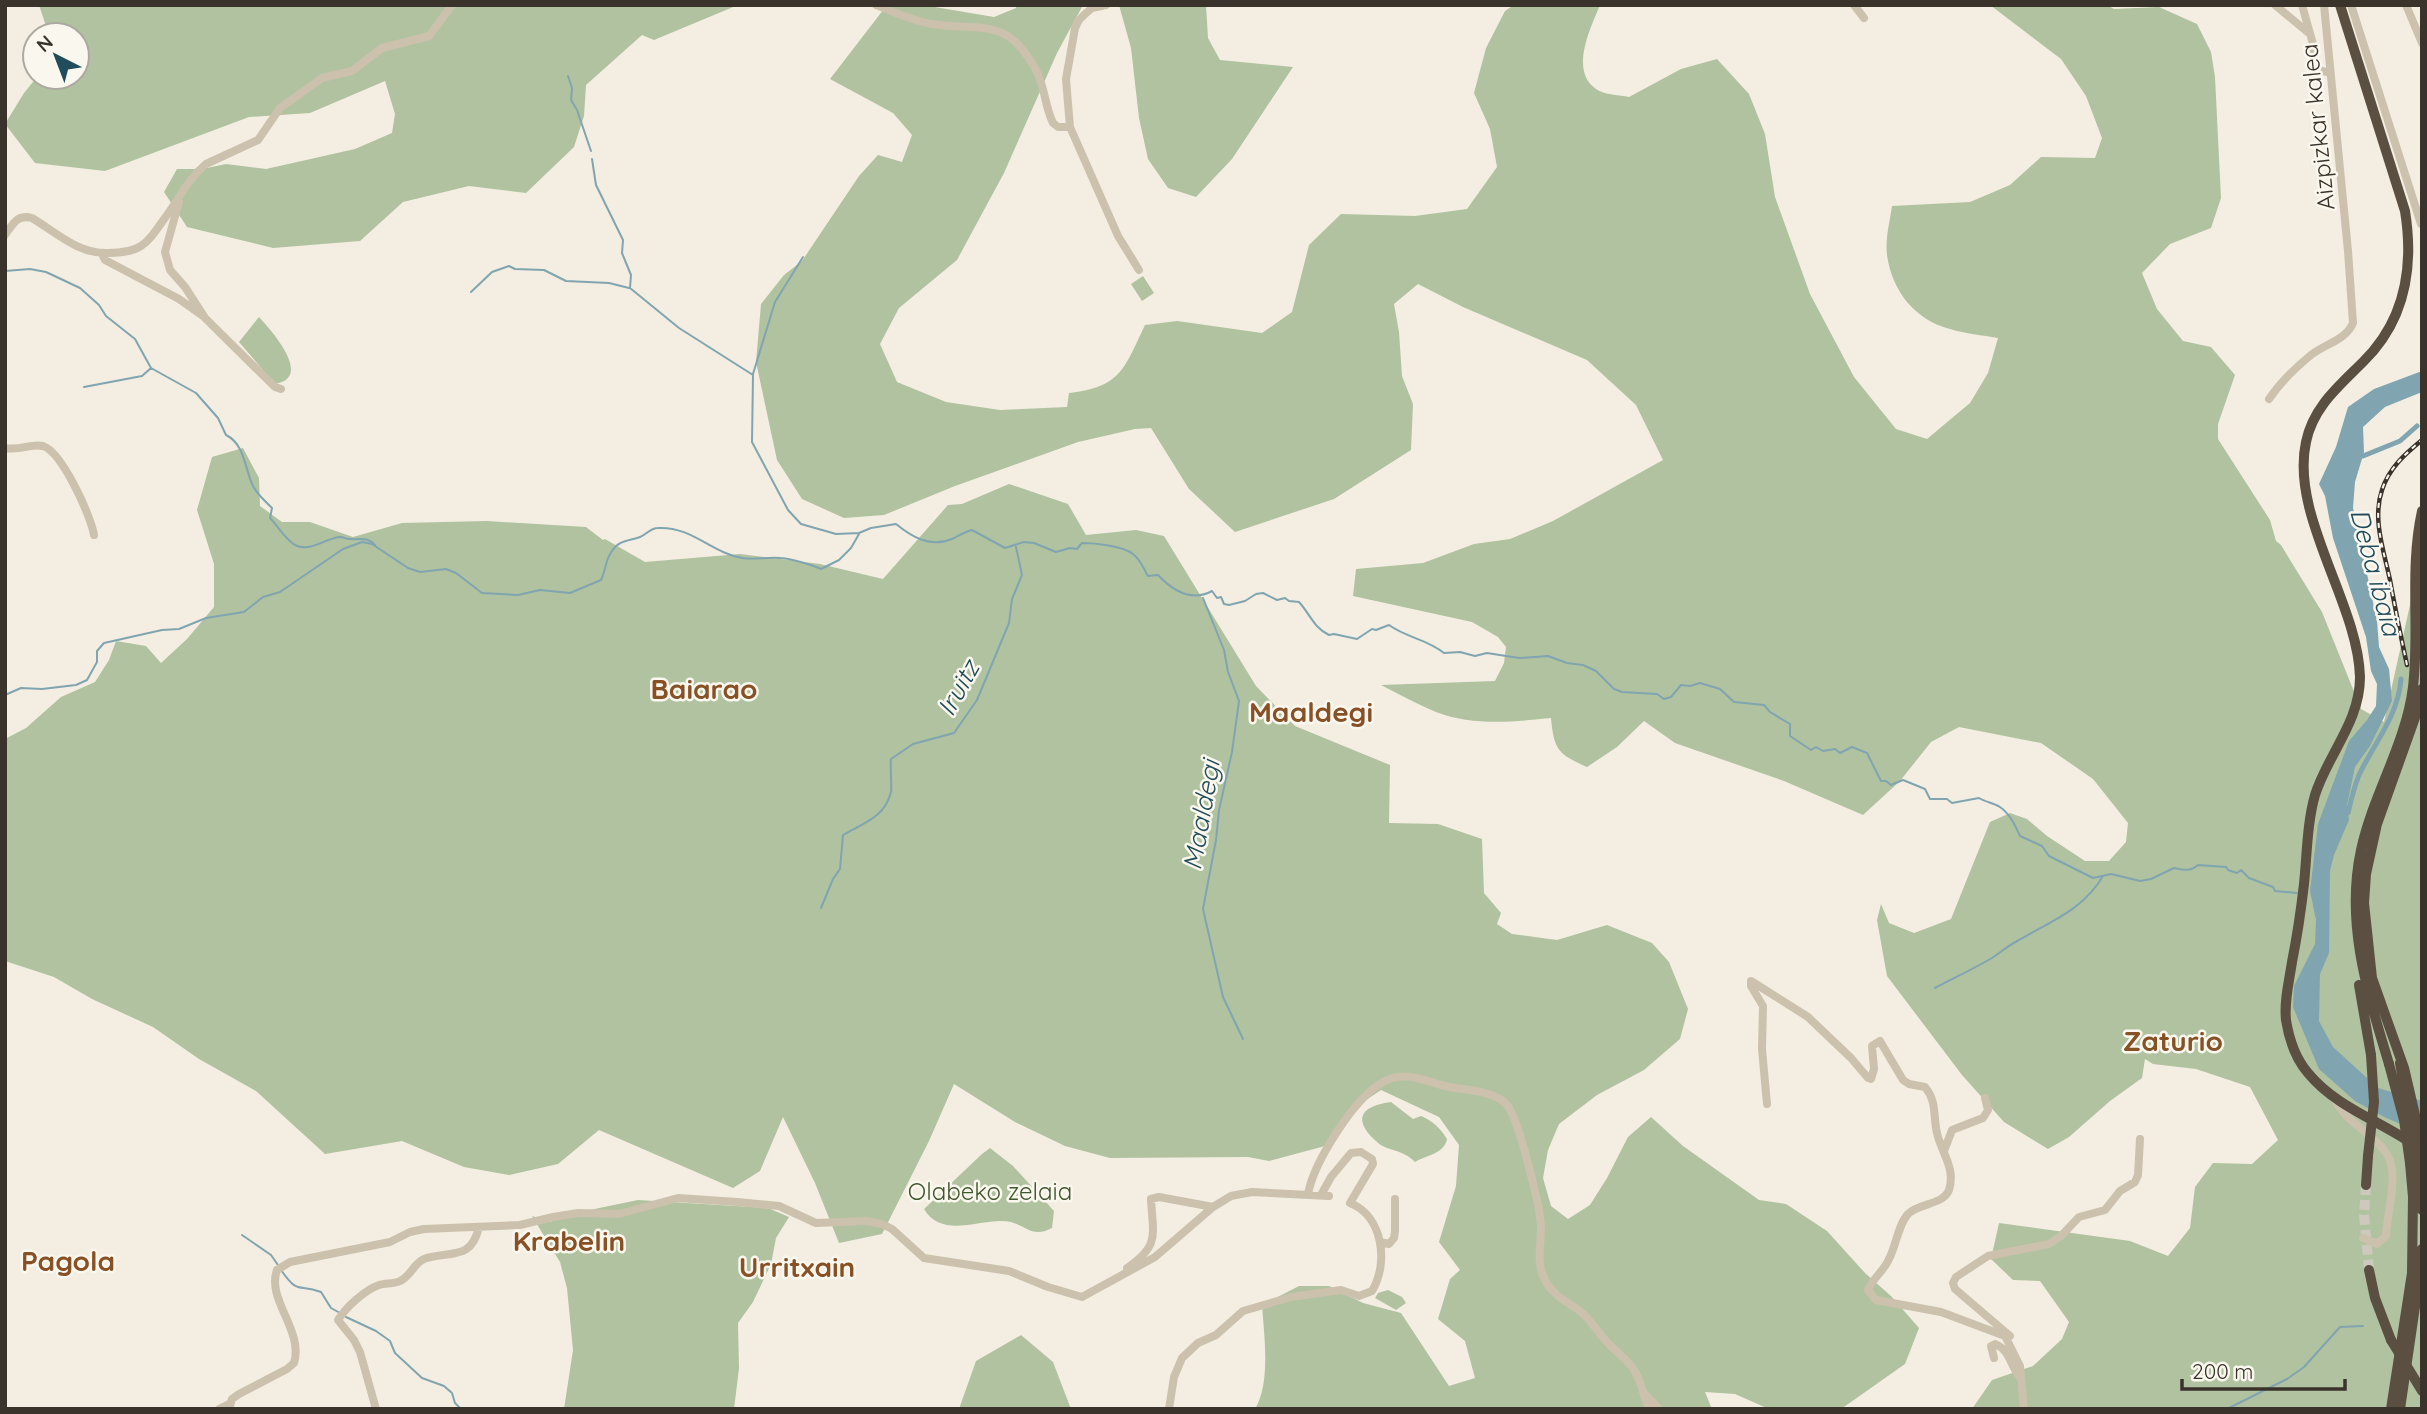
<svg xmlns="http://www.w3.org/2000/svg" width="2427" height="1414" font-family="Quicksand,sans-serif">
<style>
.green{fill:#b0c2a0}
.water{fill:#80a5b0}
.lines{fill:none;stroke-linecap:round;stroke-linejoin:round}
.stream{stroke:#80a5b0;stroke-width:2}
.canal{stroke:#80a5b0;stroke-width:5}
.highway-tunnel{stroke:#cec9bd;stroke-width:10;stroke-dasharray:10 5;stroke-linecap:butt}
.minor{stroke:#ccc1ac;stroke-width:8}
.highway{stroke:#5b4f42;stroke-width:10}
.rail-casing{stroke:#3a332b;stroke-width:4.5}
.rail{stroke:#faf7ee;stroke-width:2;stroke-dasharray:5;stroke-linecap:butt}
.highway-bridge{stroke:#5b4f42;stroke-width:10}
.labels{text-anchor:middle;dominant-baseline:central;stroke-width:5;stroke-linejoin:round;paint-order:stroke}
.street-label{font-size:24px;fill:#3a332b;stroke:#faf7ee}
.park-label{font-size:24px;fill:#41582f;stroke:#faf7ee}
.water-label{font-size:26px;font-style:italic;fill:#214c5b;stroke:#faf7ee}
.quarter-label{font-size:28px;font-weight:bold;fill:#885025;stroke:#faf7ee}
</style>
<rect width="100%" height="100%" fill="#f3eee1"/>
<path class="green" d="M 39,5 L 738,5 L 654,40 L 642,35 L 586,85 L 584,116 L 574,147 L 526,193 L 469,186 L 403,202 L 360,241 L 273,248 L 187,227 L 164,192 L 177,169 L 202,169 L 226,164 L 266,169 L 355,149 L 392,133 L 395,114 L 385,81 L 310,113 L 249,117 L 105,171 L 35,163 L 5,124 L 24,93 L 37,77 L 77,77 L 77,35 L 49,35 Z
M 887,5 L 923,5 L 994,17 L 1016,8 L 1017,5 L 1083,5 L 1057,53 L 1004,173 L 957,260 L 899,308 L 880,344 L 897,382 L 946,402 L 1000,410 L 1067,407 L 1069,393 C 1121,387 1124,369 1145,325 L 1177,321 L 1262,333 L 1292,312 L 1309,245 L 1341,214 L 1415,216 L 1467,209 L 1497,167 L 1490,129 L 1474,93 L 1486,48 L 1505,11 L 1514,5 L 1600,5 C 1591,27 1569,71 1596,89 C 1604,95 1620,95 1629,97 L 1681,69 L 1717,59 L 1749,94 L 1765,134 L 1775,197 L 1810,294 L 1854,377 L 1896,429 L 1927,439 L 1970,403 L 1988,373 L 1998,338 C 1982,335 1966,334 1950,329 C 1915,320 1892,291 1887,255 C 1885,239 1890,221 1892,206 L 1970,202 L 2010,185 L 2041,157 L 2095,158 L 2102,138 L 2086,96 L 2061,59 L 1990,5 L 2107,5 L 2114,9 L 2159,7 L 2197,24 L 2211,52 L 2215,77 L 2221,198 L 2211,228 L 2170,244 L 2142,273 L 2157,309 L 2183,341 L 2211,347 L 2235,375 L 2218,424 L 2218,439 L 2270,520 L 2276,541 L 2281,545 L 2322,612 L 2361,709 L 2384,722 L 2410,605 L 2422,535 L 2422,1409 L 1972,1409 L 1992,1380 L 2033,1366 L 2062,1339 L 2069,1322 L 2040,1281 L 2013,1280 L 1991,1259 L 1999,1223 L 2130,1241 L 2168,1256 L 2190,1228 L 2195,1187 L 2213,1163 L 2252,1164 L 2278,1140 L 2250,1087 L 2196,1069 L 2153,1064 L 2145,1059 L 2142,1078 L 2110,1101 L 2069,1137 L 2048,1149 L 2004,1122 L 1962,1075 L 1887,976 L 1877,920 L 1881,904 L 1889,923 L 1914,933 L 1951,919 L 1990,822 L 2010,813 L 2027,819 L 2047,836 L 2085,861 L 2109,861 L 2126,842 L 2128,823 L 2093,779 L 2041,743 L 1959,727 L 1931,742 L 1900,781 L 1863,815 L 1784,781 L 1675,743 L 1644,721 L 1617,747 L 1587,767 C 1558,754 1554,750 1551,718 C 1513,722 1472,726 1436,712 C 1417,704 1399,694 1381,685 L 1495,681 L 1504,663 L 1506,647 L 1498,637 L 1472,622 L 1353,596 L 1356,569 L 1423,563 L 1474,544 L 1510,539 L 1553,521 L 1663,460 L 1636,405 L 1587,360 L 1463,307 L 1418,284 L 1394,304 L 1399,332 L 1402,376 L 1413,404 L 1411,450 L 1334,499 L 1235,532 L 1189,489 L 1151,428 L 1135,429 L 1078,442 L 955,486 L 884,515 L 844,518 L 802,499 L 777,460 L 756,362 L 761,304 L 784,275 L 802,261 L 859,176 L 878,155 L 902,162 L 912,135 L 893,113 L 830,79 Z
M 1119,5 L 1206,5 L 1208,38 L 1220,60 L 1293,67 L 1232,159 L 1196,197 L 1168,188 L 1148,159 L 1139,118 L 1131,48 Z
M 1143,276 L 1154,293 L 1142,301 L 1131,284 Z
M 259,317 C 271,330 314,378 275,384 L 239,342 Z
M 243,448 L 259,478 L 260,506 L 282,522 L 310,522 L 353,537 L 402,523 L 487,521 L 586,527 L 603,540 L 605,539 L 645,562 L 740,554 L 820,564 L 883,579 L 948,505 L 962,504 L 1009,484 L 1068,504 L 1086,535 L 1136,530 L 1164,536 L 1256,686 L 1295,726 L 1390,765 L 1389,823 L 1438,824 L 1482,839 L 1484,893 L 1501,913 L 1497,924 L 1512,934 L 1557,940 L 1607,925 L 1652,943 L 1669,962 L 1688,1009 L 1680,1039 L 1644,1070 L 1597,1095 L 1559,1124 L 1548,1150 L 1543,1178 L 1551,1206 L 1568,1219 L 1590,1205 L 1607,1178 L 1628,1137 L 1651,1117 L 1683,1146 L 1759,1200 L 1786,1204 L 1827,1231 L 1865,1273 L 1891,1296 L 1919,1328 L 1905,1364 L 1841,1409 L 1769,1409 L 1735,1394 L 1705,1392 L 1712,1409 L 1255,1409 C 1271,1383 1264,1335 1262,1305 L 1299,1286 L 1329,1286 L 1363,1303 L 1401,1313 L 1449,1386 L 1475,1378 L 1465,1341 L 1438,1319 L 1450,1279 L 1460,1270 L 1439,1242 L 1456,1186 L 1459,1145 L 1439,1117 L 1381,1090 L 1366,1100 L 1325,1146 L 1269,1161 L 1248,1157 L 1110,1158 L 1065,1146 L 1015,1122 L 954,1084 L 929,1141 L 882,1234 L 839,1243 L 815,1183 L 783,1117 L 760,1171 L 733,1188 L 599,1130 L 558,1164 L 509,1175 L 464,1167 L 402,1141 L 325,1154 L 256,1091 L 199,1059 L 153,1027 L 92,999 L 54,977 L 5,961 L 5,739 L 26,728 L 61,697 L 95,682 L 109,660 L 116,641 L 146,646 L 161,663 L 187,639 L 214,607 L 214,564 L 197,510 L 212,457 Z
M 1391,1102 L 1413,1119 L 1421,1116 C 1433,1121 1440,1128 1447,1139 C 1444,1154 1427,1155 1415,1162 C 1401,1148 1388,1152 1377,1142 C 1352,1120 1360,1106 1391,1102 Z
M 990,1148 L 1013,1166 L 1054,1211 L 1052,1228 C 1033,1238 1028,1227 1011,1222 C 984,1216 943,1241 924,1209 L 982,1154 Z
M 638,1200 L 768,1208 L 789,1217 L 776,1238 L 771,1264 L 753,1302 L 738,1323 L 739,1368 L 734,1409 L 564,1409 L 573,1350 L 567,1288 L 560,1262 L 532,1216 L 552,1222 L 551,1218 Z
M 1388,1290 L 1402,1297 L 1406,1303 L 1396,1310 L 1375,1298 L 1378,1293 Z
M 1021,1335 L 1053,1362 L 1071,1409 L 959,1409 L 976,1361 Z"/>
<path class="water" d="M 2422,371 L 2422,392 L 2385,407 L 2363,427 L 2364,452 L 2355,482 L 2353,508 L 2377,621 L 2379,647 L 2389,669 L 2392,701 L 2370,746 L 2355,767 L 2347,805 L 2349,820 L 2334,855 L 2330,871 L 2329,953 L 2320,974 L 2319,1021 L 2333,1047 L 2378,1088 L 2422,1101 L 2422,1133 L 2384,1117 L 2355,1101 L 2319,1069 L 2293,1007 L 2294,986 L 2315,944 L 2316,920 L 2310,891 L 2318,824 L 2349,741 L 2367,720 L 2376,706 L 2377,684 L 2371,671 L 2366,637 L 2333,538 L 2325,496 L 2319,484 L 2336,447 L 2348,407 L 2374,389 Z"/>
<g class="lines">
<path class="stream" d="M 568,76 L 572,88 L 571,100 L 577,110 L 591,151
M 592,159 L 596,185 L 623,240 L 622,253 L 631,275 L 630,288 L 679,328 L 753,375 L 752,442 L 788,510 L 801,524 L 836,534 L 859,533 L 871,528 L 896,524 C 912,537 930,548 952,539 C 959,536 964,532 972,530 L 1005,548 L 1024,542 L 1034,543 L 1056,552 L 1070,548 L 1077,549 L 1082,543 C 1095,543 1123,546 1133,554 C 1141,560 1143,568 1148,576 L 1158,575 C 1173,591 1192,602 1212,591 L 1217,598 L 1221,597 L 1224,604 L 1229,605 L 1245,601 L 1256,594 L 1263,593 L 1277,600 L 1285,598 L 1289,601 L 1299,602 C 1310,614 1314,628 1329,635 L 1334,634 L 1357,639 L 1372,629 L 1376,630 L 1389,625 C 1407,638 1427,639 1444,653 L 1460,652 L 1475,656 L 1487,653 L 1519,658 L 1548,656 L 1567,663 L 1583,665 L 1596,671 L 1614,689 L 1622,692 L 1657,694 L 1664,699 L 1671,697 L 1681,685 L 1690,686 L 1700,683 L 1720,689 L 1734,702 L 1764,705 L 1770,712 L 1790,724 L 1790,736 L 1811,750 L 1816,747 L 1823,751 L 1835,749 L 1840,753 L 1852,747 L 1867,753 L 1881,781 L 1886,781 L 1891,785 L 1903,780 L 1925,789 L 1930,799 L 1947,799 L 1952,803 L 1979,798 C 1985,802 1994,803 2000,807 C 2010,814 2015,825 2020,836 L 2042,846 L 2049,856 L 2093,878 L 2111,874 L 2140,881 L 2151,879 L 2174,868 C 2183,870 2190,872 2198,865 L 2226,867 L 2228,870 L 2237,873 L 2241,870 L 2249,878 L 2273,887 L 2275,891 L 2297,893
M 5,271 L 30,269 L 46,272 L 80,288 L 99,305 L 106,316 L 135,339 L 151,368 L 196,393 L 218,418 L 226,435 C 245,444 245,470 253,486 C 257,494 265,501 272,508 L 270,518 C 278,526 286,541 297,546 C 312,551 325,539 339,537 C 347,537 343,539 350,539 C 361,540 366,536 375,545
M 471,292 L 492,272 L 509,266 L 515,269 L 544,270 L 566,281 L 609,283 L 629,288
M 753,374 L 775,302 L 803,257
M 84,387 L 142,376 L 151,368
M 1203,598 L 1224,650 L 1228,672 L 1239,701 L 1232,752 L 1219,810 L 1216,840 L 1203,909 L 1223,997 L 1243,1039
M 5,695 L 21,688 L 42,689 L 76,685 L 87,680 L 97,662 L 97,651 L 104,643 L 162,630 L 179,629 L 206,618 L 244,612 L 263,597 L 280,592 L 343,549 L 362,542 L 372,544 L 408,568 L 420,572 L 446,569 L 456,573 L 482,593 L 518,595 L 540,590 L 570,593 L 601,580 C 606,570 605,560 612,551 C 619,540 629,541 640,537 C 646,535 650,528 658,528 C 691,526 712,553 742,558 C 754,560 768,557 780,558 C 789,558 812,565 821,569 L 839,560 L 851,548 L 859,534
M 821,908 L 833,879 L 840,869 L 843,835 C 864,823 885,817 891,792 C 892,787 890,767 891,759 L 913,744 L 954,733 L 977,700 L 1009,623 L 1012,599 L 1022,575 L 1016,547
M 1935,988 C 1954,978 1973,969 1992,958 C 2001,952 2009,945 2019,940 C 2051,921 2083,910 2103,876
M 242,1235 L 271,1255 L 278,1265
M 281,1270 C 299,1296 298,1283 321,1292 L 331,1308 L 340,1313
M 346,1317 L 376,1331 L 390,1341 L 395,1353 L 422,1378 L 444,1386 L 452,1393 L 455,1403 L 461,1409
M 2227,1409 L 2287,1379 L 2304,1367 L 2340,1327 L 2363,1326"/>
<path class="canal" d="M 2363,456 L 2400,441 L 2417,426
M 2348,813 C 2351,800 2354,787 2359,775 C 2374,743 2398,717 2401,679"/>
<path class="highway-tunnel" d="M 2366,1185 L 2364,1215 L 2369,1270"/>
<path class="minor" d="M 876,5 C 894,12 913,21 932,24 C 983,32 1007,15 1037,72 C 1045,88 1045,107 1053,123 L 1058,127 L 1070,127
M 1106,5 L 1092,8 L 1085,14 L 1079,20 L 1075,28 L 1066,79 L 1070,127 L 1118,236 L 1139,270
M 1854,5 L 1864,18
M 2275,5 L 2310,34
M 2302,5 L 2313,44 L 2315,69 L 2330,73
M 2351,5 L 2421,224
M 2406,5 L 2422,43
M 179,202 L 165,252 L 170,270 L 185,287 L 205,318 L 275,387 L 281,389
M 5,235 C 13,224 17,214 32,218 C 57,233 78,254 108,253 C 143,253 147,243 167,215 C 180,197 188,179 206,164 L 258,140 L 280,108 L 322,78 L 352,71 L 382,48 L 429,36 L 452,5
M 102,254 L 105,260 L 179,299 L 203,316
M 2269,399 C 2280,383 2295,368 2311,355 C 2325,344 2346,340 2353,323 L 2348,251 L 2324,5
M 5,448 C 21,451 31,443 43,446 C 62,452 91,516 94,535
M 2335,1099 C 2344,1124 2385,1138 2391,1164 C 2396,1184 2387,1215 2386,1236 L 2377,1244 L 2363,1238
M 1767,1104 L 1762,1049 L 1763,1006 L 1751,986 L 1751,981 L 1808,1017 L 1851,1058 L 1868,1078 L 1871,1079 L 1874,1069 L 1872,1046 L 1880,1041 L 1903,1080 L 1909,1084 L 1925,1087 C 1937,1101 1933,1116 1937,1133 C 1941,1152 1956,1168 1949,1190 C 1943,1205 1919,1203 1908,1214 C 1898,1225 1896,1246 1889,1259 C 1884,1271 1872,1279 1868,1290 L 1876,1300 L 1941,1312 L 2005,1336 L 2020,1366 L 2024,1409
M 1944,1151 L 1952,1130 L 1983,1118 L 1988,1110 L 1985,1098
M 1308,1194 C 1314,1162 1354,1098 1383,1082 C 1405,1069 1426,1082 1449,1087 C 1466,1090 1497,1091 1508,1106 C 1519,1122 1541,1208 1541,1229 C 1541,1247 1536,1263 1545,1280 C 1553,1296 1568,1302 1580,1311 C 1591,1320 1599,1334 1608,1343 C 1616,1352 1628,1360 1634,1370 C 1642,1382 1643,1396 1649,1409
M 1380,1242 L 1389,1244 L 1394,1238 L 1395,1231 L 1395,1199
M 1127,1268 C 1160,1245 1153,1236 1151,1199 L 1159,1197 L 1213,1207
M 2010,1336 L 1955,1289 L 1953,1283 L 1956,1277 L 1988,1256 L 2049,1244 L 2061,1236 L 2079,1217 L 2105,1210 L 2120,1191 L 2135,1182 L 2138,1175 L 2140,1139
M 1994,1358 L 1991,1346 L 1995,1344 C 2010,1350 2010,1365 2019,1376
M 1646,1395 L 1659,1409
M 219,1409 L 229,1404
M 229,1409 L 232,1399 L 239,1394 L 287,1369 L 294,1363 C 304,1331 266,1299 277,1270 L 290,1262 L 390,1242 L 410,1232 L 424,1229 L 520,1225 L 553,1217 L 578,1213 L 619,1214 L 678,1198 L 737,1202 L 779,1206 L 816,1223 L 867,1221 L 882,1224 L 892,1229 L 924,1258 L 1009,1271 L 1048,1287 L 1082,1297 L 1155,1257 L 1213,1207 L 1231,1196 L 1252,1192 L 1329,1196
M 376,1409 L 360,1352 L 354,1340 L 338,1320 C 346,1307 365,1290 379,1285 C 386,1283 394,1284 400,1281 C 411,1276 414,1263 424,1259 C 449,1250 471,1262 479,1227
M 1169,1409 L 1174,1377 L 1182,1358 L 1198,1343 L 1216,1335 L 1243,1311 L 1291,1297 L 1341,1290 L 1359,1296 L 1372,1291 C 1389,1263 1383,1216 1350,1203 L 1373,1164 L 1372,1159 L 1361,1152 L 1351,1153 L 1331,1177 L 1321,1195"/>
<path class="highway" d="M 2340,5 L 2405,211 C 2414,267 2405,321 2363,362 C 2339,386 2313,407 2306,442 C 2290,516 2358,603 2360,677 C 2360,722 2328,754 2315,795 C 2307,823 2307,855 2304,884 C 2301,910 2297,937 2292,962 C 2289,982 2284,1001 2286,1020 C 2289,1039 2296,1059 2308,1073 C 2336,1107 2378,1120 2413,1144
M 2422,689 L 2417,712 L 2377,824 L 2366,874 L 2364,903 L 2372,978 L 2404,1068 L 2422,1145
M 2359,985 L 2371,1055
M 2389,1064 C 2368,994 2345,924 2361,850 C 2373,794 2406,744 2413,687 C 2420,628 2409,570 2422,511
M 2419,1164 L 2422,1210
M 2366,1185 L 2368,1156
M 2369,1270 L 2375,1298 L 2391,1340
M 2391,1409 L 2412,1273 L 2413,1197 L 2410,1163
M 2400,1409 L 2418,1286 L 2422,1249"/>
<g class="rail-casing">
<path id="rail" d="M 2407,665 C 2401,637 2395,608 2390,580 C 2384,551 2372,519 2382,490 C 2389,468 2405,454 2422,440"/>
</g>
<use href="#rail" class="rail"/>
<path class="highway-bridge" d="M 2400,1063 L 2419,1164
M 2389,1064 L 2404,1120 L 2410,1163
M 2368,1156 L 2374,1102 L 2371,1055
M 2391,1340 L 2422,1391"/>
</g>
<g class="labels">
<g class="street-label">
<text transform="translate(2317 127) rotate(-96)">Aizpizkar kalea</text>
</g>
<g class="park-label">
<text x="990" y="1191">Olabeko zelaia</text>
</g>
<g class="water-label">
<text transform="translate(2376 572) rotate(75)">Deba ibaia</text>
<text transform="translate(958 688) rotate(-61)">Iruitz</text>
<text transform="translate(1201 815) rotate(-80)">Maaldegi</text>
</g>
<g class="quarter-label">
<text x="704" y="688">Baiarao</text>
<text x="1311" y="711">Maaldegi</text>
<text x="2173" y="1040">Zaturio</text>
<text x="569" y="1240">Krabelin</text>
<text x="68" y="1260">Pagola</text>
<text x="797" y="1266">Urritxain</text>
</g>
</g>
<rect width="2427" height="1414" fill="none" stroke="#3a332b" stroke-width="14"/>
<g transform="translate(56 56) rotate(318)"><circle r="33" fill="#faf7ee" stroke="#ada9a0" stroke-width="2"/>
<path d="M0-5L12 26L0 18L-12 26Z" fill="#214c5b"/>
<text y="-10" font-size="19" font-weight="bold" text-anchor="middle" fill="#3a332b">N</text>
</g>
<path d="M2182 1379v10h163v-10" fill="none" stroke="#3a332b" stroke-width="3.5"/>
<text x="2192" y="1379" font-size="21" fill="#3a332b" stroke="#faf7ee" stroke-width="5" paint-order="stroke">200 m</text>
</svg>
